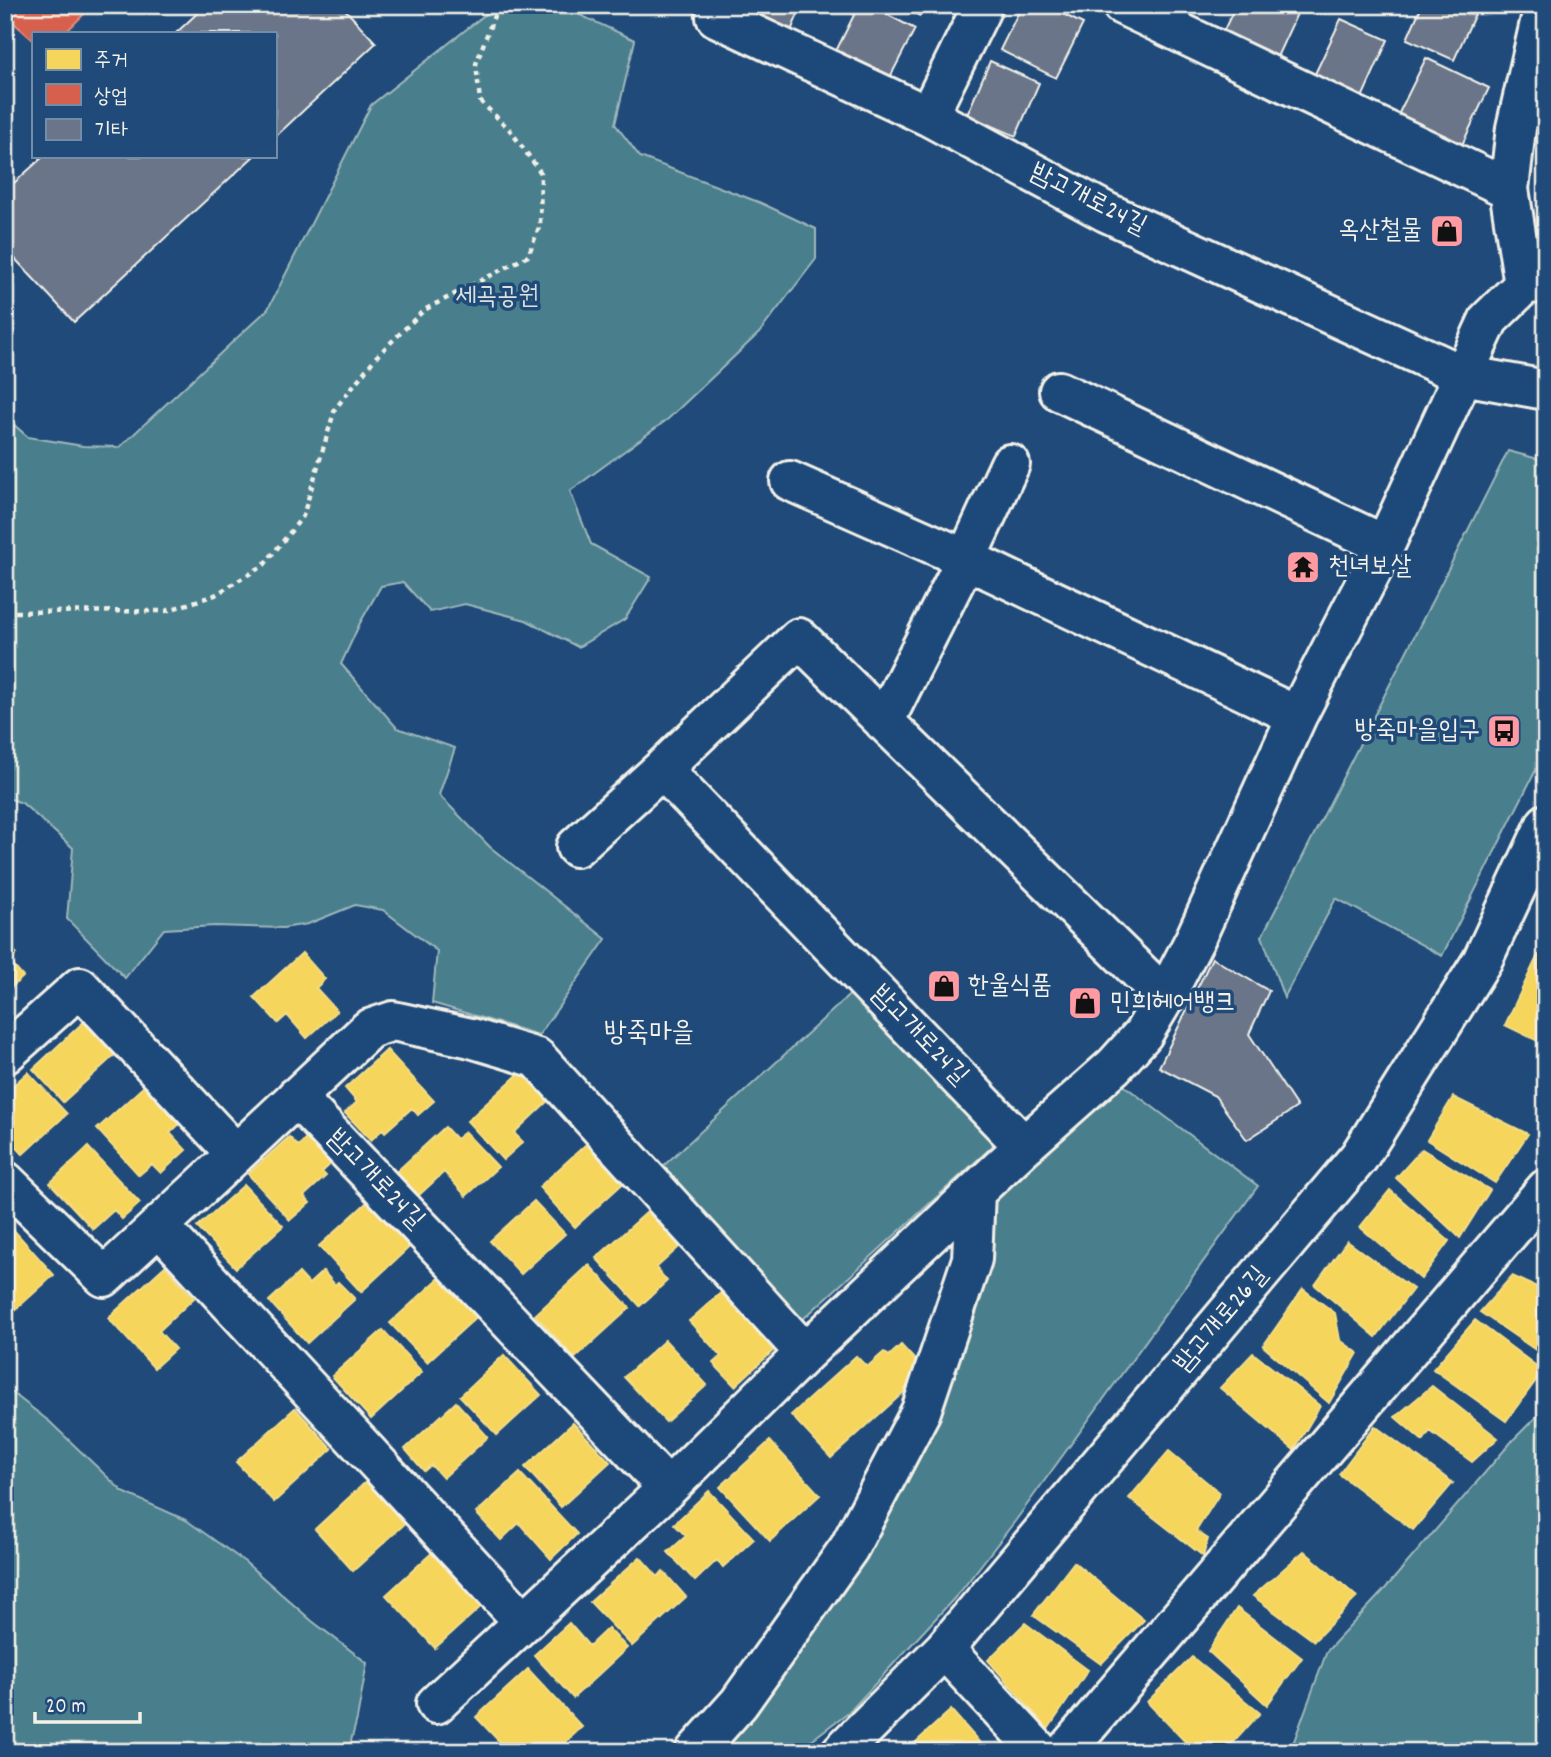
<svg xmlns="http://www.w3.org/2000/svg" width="1551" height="1757" font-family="Dekko,'Poor Story',sans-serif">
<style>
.green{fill:#4a7e8c;stroke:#9fb8ba;stroke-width:2}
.homes{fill:#f6d55c;stroke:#f5dd86;stroke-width:2}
.shops{fill:#d6604d;stroke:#df8c7c;stroke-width:2}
.building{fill:#6a7589;stroke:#f4f1e8;stroke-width:2}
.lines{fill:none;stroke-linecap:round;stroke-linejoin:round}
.minor-casing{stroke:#f4f1e8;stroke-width:44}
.path{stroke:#f4f1e8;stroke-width:4.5;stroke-dasharray:5 5;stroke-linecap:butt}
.minor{stroke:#1f4a7a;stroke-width:38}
.labels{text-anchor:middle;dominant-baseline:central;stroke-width:7;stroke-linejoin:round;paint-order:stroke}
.street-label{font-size:26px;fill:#f4f1e8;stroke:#1f4a7a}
.poi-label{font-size:26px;fill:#f4f1e8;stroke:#1f4a7a;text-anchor:start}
.park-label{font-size:26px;fill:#dae0da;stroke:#1f4a7a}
.neighbourhood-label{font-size:28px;fill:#f4f1e8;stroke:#1f4a7a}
</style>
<rect width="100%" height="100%" fill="#1f4a7a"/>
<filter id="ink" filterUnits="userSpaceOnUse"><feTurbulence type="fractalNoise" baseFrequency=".0143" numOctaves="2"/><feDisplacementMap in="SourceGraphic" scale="14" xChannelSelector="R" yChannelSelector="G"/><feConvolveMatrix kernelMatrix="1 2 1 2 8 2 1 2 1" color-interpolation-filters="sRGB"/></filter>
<g filter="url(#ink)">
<path class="green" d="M 497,5 L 558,5 L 635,40 L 615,124 L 640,157 L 761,203 L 816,229 L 816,259 L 759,333 L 668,419 L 570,491 L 591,544 L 651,577 L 625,619 L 578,647 L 526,620 L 465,604 L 430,612 L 403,582 L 381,586 L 360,623 L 341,664 L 397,728 L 455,748 L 439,795 L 490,847 L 606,939 L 539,1035 L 432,1003 L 437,951 L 383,910 L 355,905 L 308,924 L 283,928 L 215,926 L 164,929 L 125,978 L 67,919 L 73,848 L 22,803 L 5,797 L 5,417 L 28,437 L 83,446 L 120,447 L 268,309 L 371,105 Z
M 1508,451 L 1546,461 L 1546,750 L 1442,956 L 1336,898 L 1284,998 L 1262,936 L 1298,866 Z
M 856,989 L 997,1142 L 802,1320 L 661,1168 Z
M 1118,1081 L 1258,1186 L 1016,1520 L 960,1592 L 851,1710 L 796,1752 L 694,1752 L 707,1740 L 862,1563 L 942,1406 L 992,1261 L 995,1197 Z
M 5,1387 L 50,1422 L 123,1492 L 186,1520 L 245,1562 L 312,1621 L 367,1663 L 357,1719 L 348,1752 L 5,1752 Z
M 1546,1407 L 1546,1752 L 1290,1752 L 1327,1651 L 1384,1590 L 1513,1440 Z"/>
<path class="homes" d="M 5,941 L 17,954 L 9,961 L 23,977 L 5,993 Z
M 302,953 L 325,979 L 316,988 L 337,1011 L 307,1038 L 287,1015 L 278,1023 L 254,997 Z
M 1538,955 L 1546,958 L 1546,1045 L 1505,1025 Z
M 87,1019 L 118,1052 L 63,1102 L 33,1069 Z
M 387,1050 L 434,1101 L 418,1115 L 412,1108 L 385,1132 L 383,1129 L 371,1140 L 345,1113 L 357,1102 L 345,1088 Z
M 523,1070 L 550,1099 L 514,1133 L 523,1142 L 503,1160 L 467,1121 Z
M 28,1072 L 67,1114 L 23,1154 L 5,1135 L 5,1093 Z
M 154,1077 L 189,1115 L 170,1133 L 186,1150 L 161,1173 L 152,1164 L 139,1175 L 97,1129 Z
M 1453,1097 L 1528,1134 L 1495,1183 L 1427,1140 Z
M 445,1127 L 456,1139 L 465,1132 L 498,1167 L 466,1196 L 444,1172 L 418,1196 L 396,1172 Z
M 311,1134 L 335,1160 L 322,1172 L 326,1176 L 304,1196 L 310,1203 L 290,1220 L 248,1174 L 289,1137 L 298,1146 Z
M 593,1138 L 630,1177 L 575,1227 L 539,1187 Z
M 88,1147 L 140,1203 L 122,1219 L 114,1210 L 93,1229 L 50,1183 Z
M 1422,1149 L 1490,1190 L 1460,1238 L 1396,1178 Z
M 244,1185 L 283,1226 L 236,1268 L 197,1227 Z
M 1390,1190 L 1449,1241 L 1421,1279 L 1360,1227 Z
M 375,1195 L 417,1240 L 361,1292 L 319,1246 Z
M 534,1201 L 565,1234 L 521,1274 L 490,1241 Z
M 655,1205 L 687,1240 L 656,1268 L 667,1281 L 640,1306 L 596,1258 Z
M 11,1227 L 54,1275 L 14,1311 L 5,1301 L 5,1232 Z
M 1347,1241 L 1413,1289 L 1376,1337 L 1315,1285 Z
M 589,1265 L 630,1308 L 575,1358 L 535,1315 Z
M 165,1266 L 194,1298 L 159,1331 L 175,1349 L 154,1368 L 108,1318 Z
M 323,1271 L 335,1285 L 338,1282 L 355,1299 L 307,1343 L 269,1301 L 299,1273 L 309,1284 Z
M 446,1272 L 482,1312 L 427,1362 L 390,1323 Z
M 1512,1276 L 1546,1291 L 1546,1357 L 1480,1312 Z
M 1303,1289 L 1335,1313 L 1340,1340 L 1358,1353 L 1329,1403 L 1263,1346 Z
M 723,1291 L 776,1348 L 735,1386 L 713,1363 L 721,1356 L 689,1321 Z
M 1475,1320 L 1543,1371 L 1506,1421 L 1433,1369 Z
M 383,1330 L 422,1372 L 371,1419 L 332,1376 Z
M 665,1340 L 707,1385 L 666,1422 L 624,1377 Z
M 901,1345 L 926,1372 L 831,1458 L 791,1415 L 856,1356 L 867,1367 L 884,1352 L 889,1356 Z
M 1253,1353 L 1320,1406 L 1294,1450 L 1220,1388 Z
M 504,1355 L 541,1395 L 497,1435 L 460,1396 Z
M 1432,1386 L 1498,1438 L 1472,1462 L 1430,1431 L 1423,1441 L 1395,1417 Z
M 456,1402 L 488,1437 L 443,1478 L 431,1465 L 424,1471 L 405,1449 Z
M 295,1408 L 332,1449 L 274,1502 L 236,1462 Z
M 573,1423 L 610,1462 L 561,1507 L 525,1467 Z
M 1375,1426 L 1453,1483 L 1413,1530 L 1339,1474 Z
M 770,1441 L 820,1495 L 770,1541 L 720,1487 Z
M 1169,1451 L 1220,1493 L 1196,1531 L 1208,1539 L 1203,1556 L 1129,1498 Z
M 520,1473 L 577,1534 L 551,1559 L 519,1523 L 501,1540 L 476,1513 Z
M 370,1478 L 409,1520 L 353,1571 L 315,1529 Z
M 709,1491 L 754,1539 L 723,1567 L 717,1560 L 695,1581 L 668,1552 L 686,1536 L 674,1524 Z
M 435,1550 L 484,1604 L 435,1648 L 386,1595 Z
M 1304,1551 L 1357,1597 L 1314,1641 L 1253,1596 Z
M 640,1557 L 658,1577 L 663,1571 L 686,1597 L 632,1646 L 590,1602 Z
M 1074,1562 L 1144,1620 L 1101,1664 L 1033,1615 Z
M 1237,1608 L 1302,1658 L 1267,1705 L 1208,1651 Z
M 569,1623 L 589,1646 L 608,1628 L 627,1648 L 573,1698 L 534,1655 Z
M 1025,1623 L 1088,1670 L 1048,1729 L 988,1660 Z
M 1192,1657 L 1260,1713 L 1225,1752 L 1195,1752 L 1147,1702 Z
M 528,1669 L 582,1727 L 555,1752 L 509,1752 L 476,1717 Z
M 951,1710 L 988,1752 L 905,1752 Z"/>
<path class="shops" d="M 5,5 L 93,5 L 65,33 L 33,33 L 33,40 L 5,15 Z"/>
<path class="building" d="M 206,5 L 341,5 L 376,43 L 275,137 L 275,33 L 176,33 Z
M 746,5 L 802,5 L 791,31 L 743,11 Z
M 859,5 L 869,5 L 915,29 L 886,85 L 832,59 Z
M 897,5 L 925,5 L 920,16 Z
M 1022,5 L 1045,5 L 1083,24 L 1056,78 L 1000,50 Z
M 1236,5 L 1301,5 L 1277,57 L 1223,32 Z
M 1422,5 L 1479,5 L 1454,60 L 1407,39 Z
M 1341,19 L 1388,40 L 1361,100 L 1313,78 Z
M 1426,58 L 1489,88 L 1461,147 L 1397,117 Z
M 990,61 L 1039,83 L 1016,136 L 967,115 Z
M 44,156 L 254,156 L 74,322 L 5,248 L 5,191 Z
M 1212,958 L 1269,991 L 1249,1034 L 1297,1107 L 1247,1140 L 1215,1096 L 1159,1067 Z"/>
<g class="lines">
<g class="minor-casing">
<path id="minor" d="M 1122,5 L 1509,189
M 716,17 L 928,116 L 1106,212 L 1463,375 L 1546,390
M 928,116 L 983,5
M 1524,285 L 1509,189 L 1516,128 L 1544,5
M 1059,391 L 1385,545
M 790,481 L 966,559 L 1297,716
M 884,722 L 966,559 L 1010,464
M 662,769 L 799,638 L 1165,997
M 576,847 L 662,769 L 1024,1146
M 5,1054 L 80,987 L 236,1154 L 369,1029 L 393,1021 L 471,1038 L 537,1058 L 805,1353
M 296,1097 L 668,1488
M 5,1181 L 104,1277 L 236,1154
M 159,1226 L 524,1622
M 944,1649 L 1040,1752
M 436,1704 L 668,1488 L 805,1353 L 975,1192 L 1024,1146 L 1114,1066 L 1143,1034 L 1165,997 L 1196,937 L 1297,716 L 1385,545 L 1489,319 L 1524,285 L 1546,282
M 695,1752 L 739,1703 L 849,1548 L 921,1411 L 972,1259 L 975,1192
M 841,1752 L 944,1649 L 1359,1157 L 1482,961 L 1546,824
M 1065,1752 L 1546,1189"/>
</g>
<path class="path" d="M 5,612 L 166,611 L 215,595 L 264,565 L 303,516 L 335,409 L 376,357 L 424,310 L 528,256 L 540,225 L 541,173 L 510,130 L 480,101 L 476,64 L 498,5"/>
<use href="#minor" class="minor"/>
</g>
</g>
<defs>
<g id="shop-square" transform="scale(1.75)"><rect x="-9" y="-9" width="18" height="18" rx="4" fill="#ff9aa2" stroke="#1f4a7a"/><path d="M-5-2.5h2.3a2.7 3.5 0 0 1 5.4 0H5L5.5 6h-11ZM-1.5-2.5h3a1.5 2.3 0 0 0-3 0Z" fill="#111"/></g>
<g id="temple-square" transform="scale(1.75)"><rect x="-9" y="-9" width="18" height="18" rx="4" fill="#ff9aa2" stroke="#1f4a7a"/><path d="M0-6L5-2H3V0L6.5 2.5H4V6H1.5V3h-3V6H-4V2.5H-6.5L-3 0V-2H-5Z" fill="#111"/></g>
<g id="bus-square" transform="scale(1.75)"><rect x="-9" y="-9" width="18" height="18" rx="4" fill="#ff9aa2" stroke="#1f4a7a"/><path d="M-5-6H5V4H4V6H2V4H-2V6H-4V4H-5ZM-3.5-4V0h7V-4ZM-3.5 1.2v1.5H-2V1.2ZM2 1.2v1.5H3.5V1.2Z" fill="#111"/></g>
</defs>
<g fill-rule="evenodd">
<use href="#shop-square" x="1447" y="231"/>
<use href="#temple-square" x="1303" y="567"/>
<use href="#bus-square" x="1504" y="731"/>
<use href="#shop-square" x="944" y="986"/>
<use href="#shop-square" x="1085" y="1003"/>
</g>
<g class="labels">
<g class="street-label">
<text transform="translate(1088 200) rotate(27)">밤고개로24길</text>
<text transform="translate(919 1036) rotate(46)">밤고개로24길</text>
<text transform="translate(375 1180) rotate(46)">밤고개로24길</text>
<text transform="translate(1222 1320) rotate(-50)">밤고개로26길</text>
</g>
<g class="poi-label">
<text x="1422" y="231" text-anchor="end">옥산철물</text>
<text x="1328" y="567">천녀보살</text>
<text x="1480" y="731" text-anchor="end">방죽마을입구</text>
<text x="968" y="986">한울식품</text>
<text x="1110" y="1003">민희헤어뱅크</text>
</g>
<g class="park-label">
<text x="497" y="297">세곡공원</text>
</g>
<g class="neighbourhood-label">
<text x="649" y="1035">방죽마을</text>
</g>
</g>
<rect width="1551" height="1757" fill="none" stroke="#1f4a7a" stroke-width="28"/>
<rect x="14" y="14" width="1523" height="1729" fill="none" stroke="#f4f1e8" stroke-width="2.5" filter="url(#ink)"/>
<rect x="32" y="32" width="245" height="126" fill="#1f4a7a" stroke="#748da6" stroke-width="2"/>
<rect x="46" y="49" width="35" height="21" fill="#f6d55c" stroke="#748da6" stroke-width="2"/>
<text x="94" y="66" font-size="21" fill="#f4f1e8">주거</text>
<rect x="46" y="84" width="35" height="21" fill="#d6604d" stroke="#748da6" stroke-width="2"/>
<text x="94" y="102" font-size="21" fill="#f4f1e8">상업</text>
<rect x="46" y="119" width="35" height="21" fill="#6a7589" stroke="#748da6" stroke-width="2"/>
<text x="94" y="136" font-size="21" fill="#f4f1e8">기타</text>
<path d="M35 1712v10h105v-10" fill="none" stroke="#f4f1e8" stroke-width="3.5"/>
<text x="46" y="1712" font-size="21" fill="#f4f1e8" stroke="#1f4a7a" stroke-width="5" paint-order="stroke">20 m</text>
</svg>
